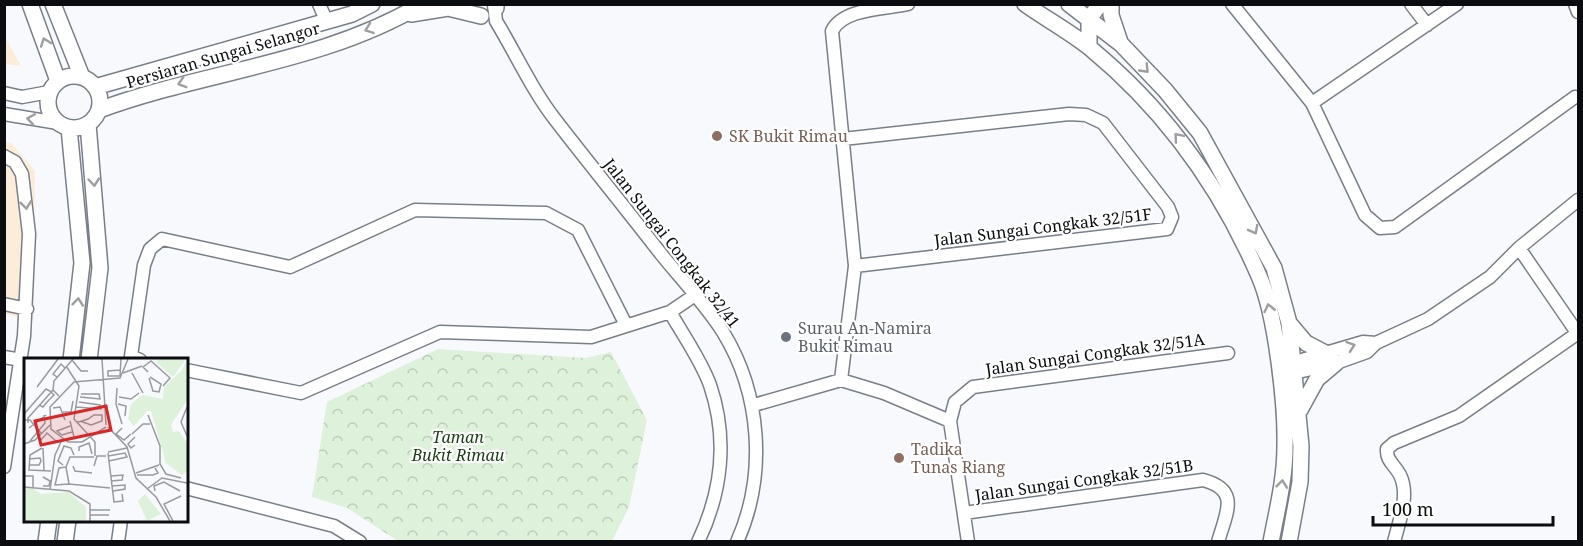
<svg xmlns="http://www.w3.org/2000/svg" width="1583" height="546" font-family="'Noto Serif',serif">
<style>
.commercial{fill:#fcedda}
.park{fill:url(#park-crowns)}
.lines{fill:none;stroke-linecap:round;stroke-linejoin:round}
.minor-casing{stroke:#797f88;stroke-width:15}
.major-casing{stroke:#797f88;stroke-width:18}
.minor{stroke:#fff;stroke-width:12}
.major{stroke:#fff;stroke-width:15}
.oneway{stroke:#9d9e9f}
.education-dot{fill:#8d6e63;stroke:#fff;stroke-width:2}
.worship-dot{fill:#6b7280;stroke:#fff;stroke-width:2}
.labels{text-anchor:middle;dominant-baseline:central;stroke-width:4.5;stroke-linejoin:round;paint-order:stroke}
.street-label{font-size:16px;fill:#0a0c0f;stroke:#fff}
.education-label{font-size:16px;fill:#785e54;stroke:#fff;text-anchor:start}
.worship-label{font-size:16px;fill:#5b616d;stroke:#fff;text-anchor:start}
.park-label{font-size:16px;font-style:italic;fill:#183f13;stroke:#fff}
.inset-road{fill:none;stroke:#989a9e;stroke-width:1.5}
.view{fill:#d62828;fill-opacity:0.15;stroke:#d62828;stroke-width:3}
.inset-edge{fill:none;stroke:#0a0c0f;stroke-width:3}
</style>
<defs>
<pattern id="park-crowns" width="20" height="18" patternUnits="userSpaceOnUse" patternTransform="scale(1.5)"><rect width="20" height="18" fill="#def1db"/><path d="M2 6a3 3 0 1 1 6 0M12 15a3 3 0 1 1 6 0" fill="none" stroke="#bdcdbb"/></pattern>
</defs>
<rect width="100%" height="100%" fill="#f7f9fd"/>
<path class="commercial" d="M 4,37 L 5,37 L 21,66 L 5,64 Z
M 5,142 L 12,144 L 35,171 L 33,320 L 5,314 Z"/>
<path class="park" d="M 438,349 L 586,358 L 611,352 L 647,420 L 629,507 L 612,541 L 398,541 L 347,508 L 312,497 L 327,402 Z"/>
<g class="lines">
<g class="minor-casing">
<path id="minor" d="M 319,4 L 326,20
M 494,4 L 496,21 C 516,54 533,92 557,122 C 591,166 627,210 661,254 C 682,280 705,304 723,332 C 761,394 767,475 737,542
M 1232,4 L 1312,103 L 1365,215 L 1380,228 L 1395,227 L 1575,97
M 1411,4 L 1427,25
M 1575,4 L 1578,12
M 4,93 L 22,97 L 49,92
M 1312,103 L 1457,4
M 4,114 L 58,123
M 843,139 L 1069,114 L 1086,115 L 1103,123 L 1168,207 L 1172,217 L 1167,229 L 855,266
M 4,156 L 15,162 L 22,174 L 29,234 L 24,336 L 4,467
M 1519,248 L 1578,334
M 4,304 L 27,309
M 670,312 C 683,335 701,360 710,385 C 728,438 722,492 698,542
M 4,357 L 21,360
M 140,360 L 131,356 L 144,265 L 150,249 L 162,239 L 290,267 L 415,210 L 546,213 L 578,230 L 626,325
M 1285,365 L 1363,342 L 1376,343
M 186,370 L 301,393 L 440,332 L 591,337 L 670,312 L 695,295
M 1286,375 L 1336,363 L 1367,352 L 1376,343 L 1428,319 L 1490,277 L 1519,248 L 1578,200
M 841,380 L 855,266 L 832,31 C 843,8 886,9 908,4
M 754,405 L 841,380 L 884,393 L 950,421
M 186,488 L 334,526 L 360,542
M 964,513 L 1203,480 C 1241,490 1226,513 1218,542
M 118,542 L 121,520
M 968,542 L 950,421 L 955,402 L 973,387 L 1228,353
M 1394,542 C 1399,521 1410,495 1400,475 C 1395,465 1386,461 1387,449 L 1394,443 L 1459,416 L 1578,333"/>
</g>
<g class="major-casing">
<path id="major" d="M 30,4 L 58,81
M 53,4 L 82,77
M 1025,4 C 1046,19 1070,32 1090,48 C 1164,109 1221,188 1259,276 C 1276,314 1286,405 1285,447 C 1285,479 1277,510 1271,542
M 1069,4 L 1121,44 L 1165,90 L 1200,133 L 1274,268 L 1289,323 L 1301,446 L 1300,482 L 1289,542
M 1111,4 L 1111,15 L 1120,42
M 496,8 L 496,4
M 411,14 L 448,8 L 481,16
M 1089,47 L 1089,19 L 1100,4
M48 102a26 26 0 1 1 52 0a26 26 0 1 1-52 0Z
M 95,87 L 352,14 L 372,4
M 99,110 C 204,71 324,63 422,4
M 88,124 L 100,268 L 89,360
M 69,128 L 82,263 L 71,360
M 1289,323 L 1306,343 L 1327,354
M 1300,410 L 1317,379 L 1336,363
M 46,542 L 49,520
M 65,542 L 68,520"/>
</g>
<use href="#minor" class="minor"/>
<use href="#major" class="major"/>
</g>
<defs><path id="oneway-chevron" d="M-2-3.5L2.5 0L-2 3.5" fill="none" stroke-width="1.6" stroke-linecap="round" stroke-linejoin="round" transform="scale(1.5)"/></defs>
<g class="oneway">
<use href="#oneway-chevron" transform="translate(369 29) rotate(160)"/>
<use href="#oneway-chevron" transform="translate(45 42) rotate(-110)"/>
<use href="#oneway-chevron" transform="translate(1145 69) rotate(46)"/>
<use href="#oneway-chevron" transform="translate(182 83) rotate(164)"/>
<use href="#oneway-chevron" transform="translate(31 119) rotate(-171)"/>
<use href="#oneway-chevron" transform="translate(1178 137) rotate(-130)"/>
<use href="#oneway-chevron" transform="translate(94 182) rotate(85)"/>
<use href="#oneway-chevron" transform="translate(26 205) rotate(83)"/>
<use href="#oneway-chevron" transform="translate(1254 230) rotate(62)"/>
<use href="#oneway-chevron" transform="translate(78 302) rotate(-84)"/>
<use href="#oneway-chevron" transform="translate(1269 308) rotate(-103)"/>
<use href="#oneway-chevron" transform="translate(1351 346) rotate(-19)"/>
<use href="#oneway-chevron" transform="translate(1282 484) rotate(-83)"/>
</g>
<g class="education-dot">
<circle cx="717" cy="136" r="6"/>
<circle cx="899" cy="458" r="6"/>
</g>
<circle class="worship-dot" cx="786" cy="337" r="6"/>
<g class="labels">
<g class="street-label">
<text transform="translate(223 55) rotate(-16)">Persiaran Sungai Selangor</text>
<text transform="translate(1043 227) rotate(-7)">Jalan Sungai Congkak 32/51F</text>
<text transform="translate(672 243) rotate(52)">Jalan Sungai Congkak 32/41</text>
<text transform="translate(1095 354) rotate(-8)">Jalan Sungai Congkak 32/51A</text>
<text transform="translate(1084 480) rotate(-8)">Jalan Sungai Congkak 32/51B</text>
</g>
<g class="education-label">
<text x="729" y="136">SK Bukit Rimau</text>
<text x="911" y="449">Tadika<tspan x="911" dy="18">Tunas Riang</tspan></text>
</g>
<g class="worship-label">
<text x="798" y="328">Surau An-Namira<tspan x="798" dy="18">Bukit Rimau</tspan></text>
</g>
<g class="park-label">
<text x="458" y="437">Taman<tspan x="458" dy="18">Bukit Rimau</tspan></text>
</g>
</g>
<g transform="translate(24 358)">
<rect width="164" height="164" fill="#f7f9fd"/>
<path d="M 163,1 L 163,42 L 147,67 L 149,74 L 155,73 L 163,85 L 163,113 L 158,117 L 142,105 L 127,53 L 123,53 L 110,68 L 104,61 L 107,46 L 118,37 L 139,41 L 140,29 L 158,12 ZM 0,130 L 9,130 L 17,136 L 44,134 L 62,149 L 62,163 L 0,163 Z" fill="#def1db"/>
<path d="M 121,136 L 137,156 L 123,163 L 114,143 Z" fill="#def1db"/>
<path d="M 135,1 L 162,1 L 149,19 L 132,4 Z" fill="#def1db"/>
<path class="inset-road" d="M 78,1 L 82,67M 48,2 L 57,13 L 64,13M 42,8 L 55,28 L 50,61 L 71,84 L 71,98M 96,12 L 84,13 L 84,18 L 96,18 L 97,1M 124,14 L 119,9 L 127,3 L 146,20 L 139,28M 99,15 L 118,8M 108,15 L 119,35M 33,19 L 29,16 L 37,6 L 41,10M 125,20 L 129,33 L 135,34 L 137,26 L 126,19M 13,29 L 34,1M 93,30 L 92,46 L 98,66M 35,38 L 29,32 L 30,23 L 49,1M 56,39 L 76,41 L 75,36 L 57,36M 95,39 L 107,41 L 115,35M 94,46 L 102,48 L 101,58M 15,47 L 19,49 L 24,43 L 30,37 L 26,33M 52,49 L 77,51 L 76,47 L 55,44M 163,49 L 157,64 L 163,78M 29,50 L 36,49 L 41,62M 39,54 L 47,54 L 49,43M 0,56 L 22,31 L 26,33M 124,57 L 136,88 L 136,107M 0,62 L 6,62 L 17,75M 4,65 L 4,60 L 29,32M 53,65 L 54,64 L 58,63 L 64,61 L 70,57 L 78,57 L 78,63 L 67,67 L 56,63M 46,68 L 33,73 L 38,77 L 48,74M 82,69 L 58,84 L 44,84 L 27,71 L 26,49 L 50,24 L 96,20 L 104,1M 84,69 L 103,89 L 112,120 L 132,139 L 146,163M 5,70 L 22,57M 98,70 L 92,76 L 100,82 L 107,76M 108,76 L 119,66 L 126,66M 111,79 L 104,86 L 107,90 L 111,87M 45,81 L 50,79 L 46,63M 6,83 L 21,65 L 20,57M 16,83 L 23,75 L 33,84M 0,86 L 11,82 L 26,67M 18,90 L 6,97 L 5,112 L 27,113M 19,90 L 20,113M 55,93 L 55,89 L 65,85 L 68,96M 84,94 L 103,90M 84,95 L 90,144 L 99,143 L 98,136M 84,98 L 101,95 L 103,99 L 85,103M 136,106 L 142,116 L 157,120M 5,107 L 15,107 L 17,103 L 16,100 L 5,101M 39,107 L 34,103 L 40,88 L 47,90 L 50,97M 49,108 L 51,113 L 68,115M 70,108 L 73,98 L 82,98M 42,109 L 35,110 L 31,127 L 45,126M 112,115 L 135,107M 113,117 L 129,117 L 134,115 L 131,110M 0,118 L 9,118 L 9,129M 87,118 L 99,117 L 98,122 L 87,123M 45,126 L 42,109 L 46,99 L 70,99M 45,126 L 86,130M 19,128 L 25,128 L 26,123 L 19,119M 88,128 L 101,127 L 101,131 L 89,133M 0,129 L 45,133 L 66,146 L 66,163M 123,131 L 138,120 L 163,125M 26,132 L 31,97 L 37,84M 131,133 L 130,128 L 140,124 L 156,133M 66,152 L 86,152M 66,157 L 85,157M 149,163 L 140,146 L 157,138"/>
<path class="view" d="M 82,48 L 87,72 L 17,87 L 11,63 Z"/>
<rect width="164" height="164" class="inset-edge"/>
</g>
<rect width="1583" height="546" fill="none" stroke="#0a0c0f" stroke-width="12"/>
<path d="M1373 516v9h180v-9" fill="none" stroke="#0a0c0f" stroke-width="3"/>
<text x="1382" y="516" font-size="18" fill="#0a0c0f" stroke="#ffffff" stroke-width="4.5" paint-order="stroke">100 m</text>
</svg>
